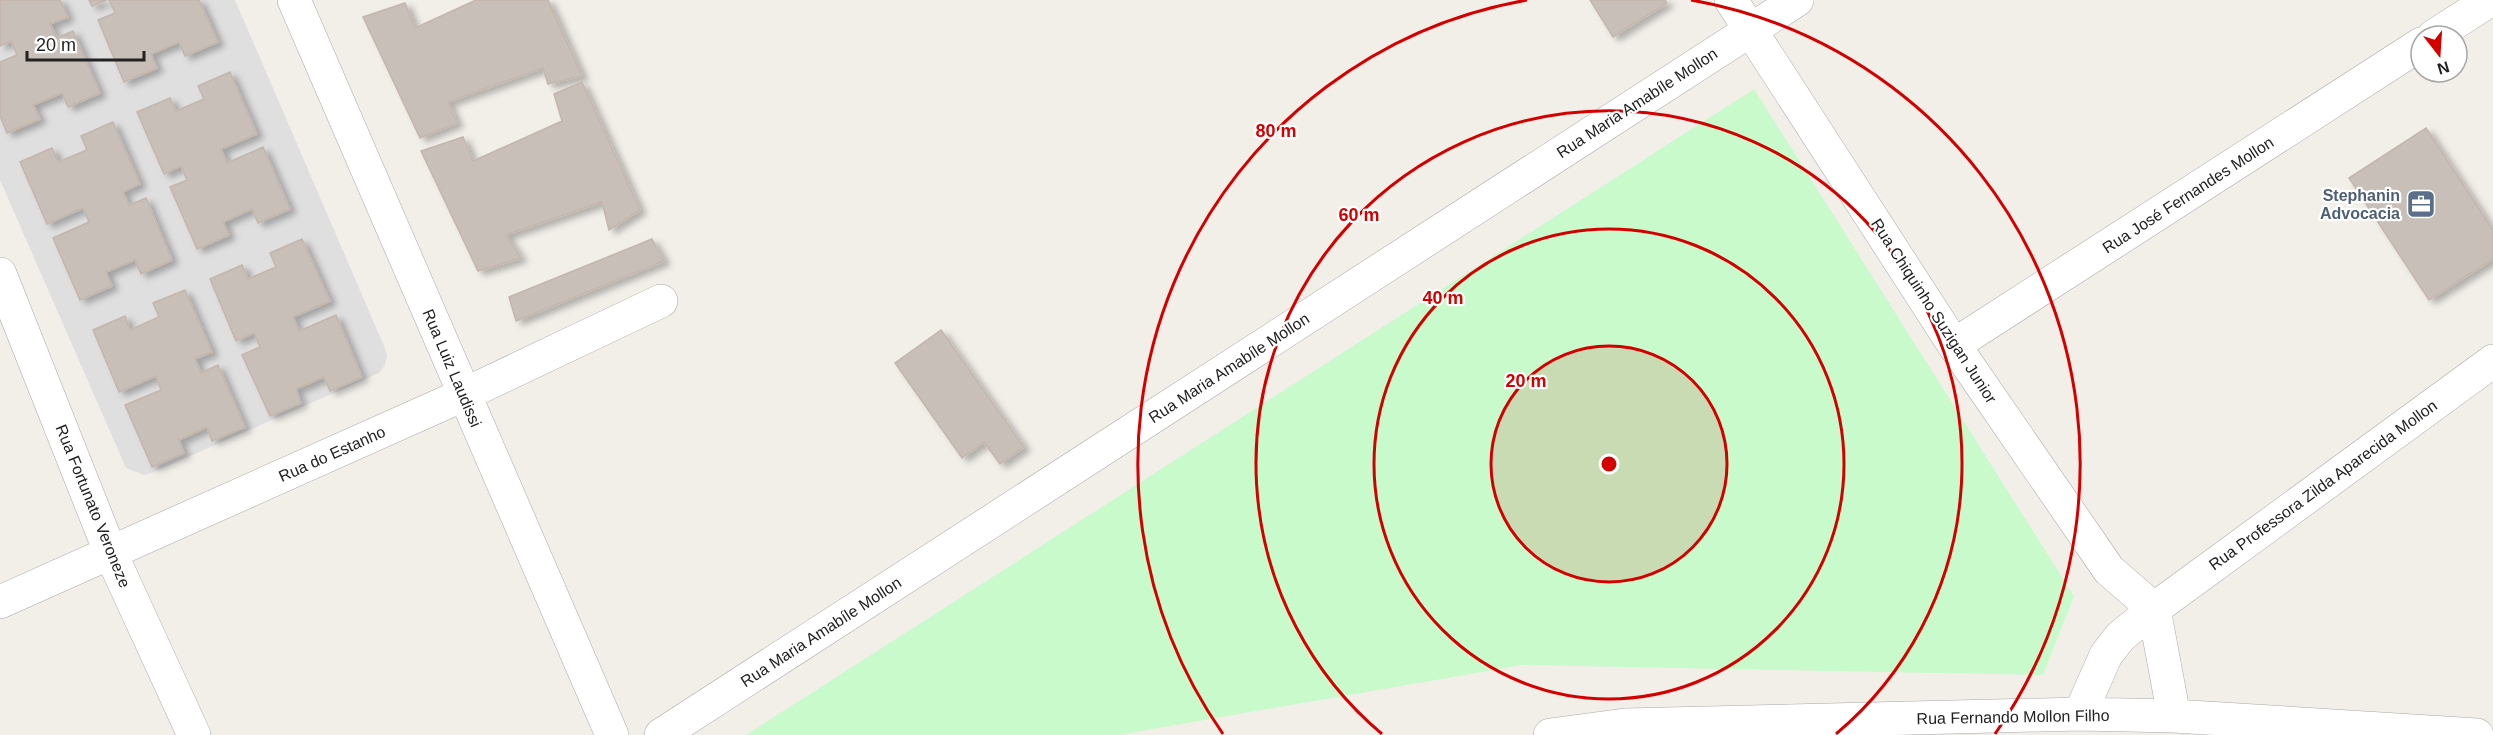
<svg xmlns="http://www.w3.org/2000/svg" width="2493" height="735" font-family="Helvetica,sans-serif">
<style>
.residential{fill:#e0dfdf}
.park{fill:#c8facc}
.building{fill:#c7bfb8;stroke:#c4b6ab;stroke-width:1.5;filter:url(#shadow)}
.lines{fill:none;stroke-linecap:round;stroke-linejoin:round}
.minor-casing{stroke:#a9a9a9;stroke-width:34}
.minor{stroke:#fff;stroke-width:33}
.ring{fill:none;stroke:#d40000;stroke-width:3}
.labels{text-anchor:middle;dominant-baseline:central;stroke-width:4.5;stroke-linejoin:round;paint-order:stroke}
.street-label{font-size:16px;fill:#222;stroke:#fff}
.service-label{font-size:16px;font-weight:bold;fill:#4e5e75;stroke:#fff;text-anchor:end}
.centre{fill:#d40000;stroke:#fff;stroke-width:3}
.ring-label{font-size:18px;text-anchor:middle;font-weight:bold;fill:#d40000;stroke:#fff;stroke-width:4.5;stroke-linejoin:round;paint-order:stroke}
</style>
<defs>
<filter id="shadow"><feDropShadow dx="6" dy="4" stdDeviation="3" flood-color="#0004"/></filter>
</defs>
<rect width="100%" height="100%" fill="#f2efe9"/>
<path class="residential" d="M 0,0 L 235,0 L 384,346 L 387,355 L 385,365 L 379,373 L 154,472 L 144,475 L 126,468 L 0,180 Z"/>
<path class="park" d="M 1754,89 L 2074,596 L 2043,675 L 1522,665 L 1118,735 L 746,735 Z"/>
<path class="building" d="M 0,0 L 60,0 L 68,17 L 50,24 L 57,38 L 73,31 L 100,93 L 68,107 L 62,93 L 33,105 L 40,119 L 7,133 L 0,116 L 0,62 L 17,55 L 11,41 L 0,46 Z
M 89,0 L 107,0 L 92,6 Z
M 109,0 L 199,0 L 218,42 L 185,56 L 179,42 L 151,54 L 157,68 L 124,82 L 98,20 L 115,13 Z
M 476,0 L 548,0 L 582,76 L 548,84 L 543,68 L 448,102 L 457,123 L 420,138 L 363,17 L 405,3 L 415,28 Z
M 1590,0 L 1665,0 L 1667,3 L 1613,37 Z
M 230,72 L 257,134 L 221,149 L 227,163 L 263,147 L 290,209 L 258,223 L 252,209 L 223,222 L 229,235 L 197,249 L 170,187 L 187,180 L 181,166 L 164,174 L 137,112 L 170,98 L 176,111 L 204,99 L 198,86 Z
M 582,82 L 640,210 L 609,230 L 602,202 L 506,235 L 521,258 L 478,271 L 421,151 L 463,137 L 473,161 L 562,121 L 554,94 Z
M 113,122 L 140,184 L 123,192 L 129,205 L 146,198 L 172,260 L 141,274 L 135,260 L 106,272 L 112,286 L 80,300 L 53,238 L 89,222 L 83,208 L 47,224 L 20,162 L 52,148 L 58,162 L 87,150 L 81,136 Z
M 2426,128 L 2493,230 L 2493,259 L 2429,300 L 2349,178 Z
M 302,239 L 330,301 L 293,317 L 299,331 L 336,315 L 362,377 L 330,391 L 324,377 L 296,389 L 301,403 L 270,416 L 242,355 L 260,347 L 254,333 L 236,341 L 210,279 L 242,265 L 248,279 L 276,267 L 270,253 Z
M 652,239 L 664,261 L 516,321 L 509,297 Z
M 185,290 L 212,352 L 195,359 L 201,373 L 218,365 L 245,427 L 212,441 L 207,427 L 179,440 L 184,453 L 152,467 L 125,405 L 161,390 L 156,376 L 119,392 L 93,330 L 125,316 L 130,330 L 159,317 L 153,303 Z
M 941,330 L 1024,447 L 1000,464 L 984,442 L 962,458 L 895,363 Z"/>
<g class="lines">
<g class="minor-casing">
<path id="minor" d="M 294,0 L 612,735
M 1731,0 L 1954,345 L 2109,570 L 2154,609
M 2434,36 L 2490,0
M 0,274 L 111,554 L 194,735
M 1954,345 L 2421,44
M 0,602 L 463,395 L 661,301
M 2154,609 L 2174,716
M 2080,714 L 2106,655 L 2120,637 L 2154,609 L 2493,361
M 661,735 L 1797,0
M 1550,735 L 1625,725 L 2080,714 L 2174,716 L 2477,735"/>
</g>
<use href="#minor" class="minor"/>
</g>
<circle cx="1609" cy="464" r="118" fill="#d40000" fill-opacity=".12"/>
<g class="ring">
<circle cx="1609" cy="464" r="118"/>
<circle cx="1609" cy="464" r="235"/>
<path d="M1382 734A353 353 0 1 1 1836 734"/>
<path d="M1223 734A471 471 0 0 1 1527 0M1691 0A471 471 0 0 1 1995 734"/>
</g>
<defs>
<g id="office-square" transform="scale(1.5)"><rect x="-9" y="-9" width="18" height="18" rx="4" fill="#5c6f8a" stroke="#fff"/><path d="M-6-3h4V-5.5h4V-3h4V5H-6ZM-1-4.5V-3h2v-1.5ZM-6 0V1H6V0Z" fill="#fff"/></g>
</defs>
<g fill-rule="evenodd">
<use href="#office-square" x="2421" y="204"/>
</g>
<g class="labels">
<g class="street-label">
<text transform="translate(1637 103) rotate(-33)">Rua Maria Amabíle Mollon</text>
<text transform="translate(2188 195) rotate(-33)">Rua José Fernandes Mollon</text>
<text transform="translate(1934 311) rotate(57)">Rua Chiquinho Suzigan Junior</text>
<text transform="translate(452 368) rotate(67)">Rua Luiz Laudissi</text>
<text transform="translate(1229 368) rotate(-33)">Rua Maria Amabíle Mollon</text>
<text transform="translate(332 454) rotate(-24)">Rua do Estanho</text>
<text transform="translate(2323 485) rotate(-36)">Rua Professora Zilda Aparecida Mollon</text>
<text transform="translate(93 506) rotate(68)">Rua Fortunato Veroneze</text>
<text transform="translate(821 632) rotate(-33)">Rua Maria Amabíle Mollon</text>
<text transform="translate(2013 717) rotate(-1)">Rua Fernando Mollon Filho</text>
</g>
<g class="service-label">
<text x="2400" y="195">Stephanin<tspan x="2400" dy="18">Advocacia</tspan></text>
</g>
</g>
<circle cx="1609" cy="464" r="9" class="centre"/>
<g class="ring-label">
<text x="1276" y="137">80 m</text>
<text x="1359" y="221">60 m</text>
<text x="1443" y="304">40 m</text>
<text x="1526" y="387">20 m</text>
</g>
<g transform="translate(2439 54) rotate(163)"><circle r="28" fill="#ffffff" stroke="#a7a7a7" stroke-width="1.5"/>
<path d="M0-4.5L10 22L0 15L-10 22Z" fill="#d40000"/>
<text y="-9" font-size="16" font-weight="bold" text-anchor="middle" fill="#222222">N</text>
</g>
<path d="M27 51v9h117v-9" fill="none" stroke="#222222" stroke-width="3"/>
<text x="36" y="51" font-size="18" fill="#222222" stroke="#ffffff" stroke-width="4.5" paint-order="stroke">20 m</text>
</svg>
